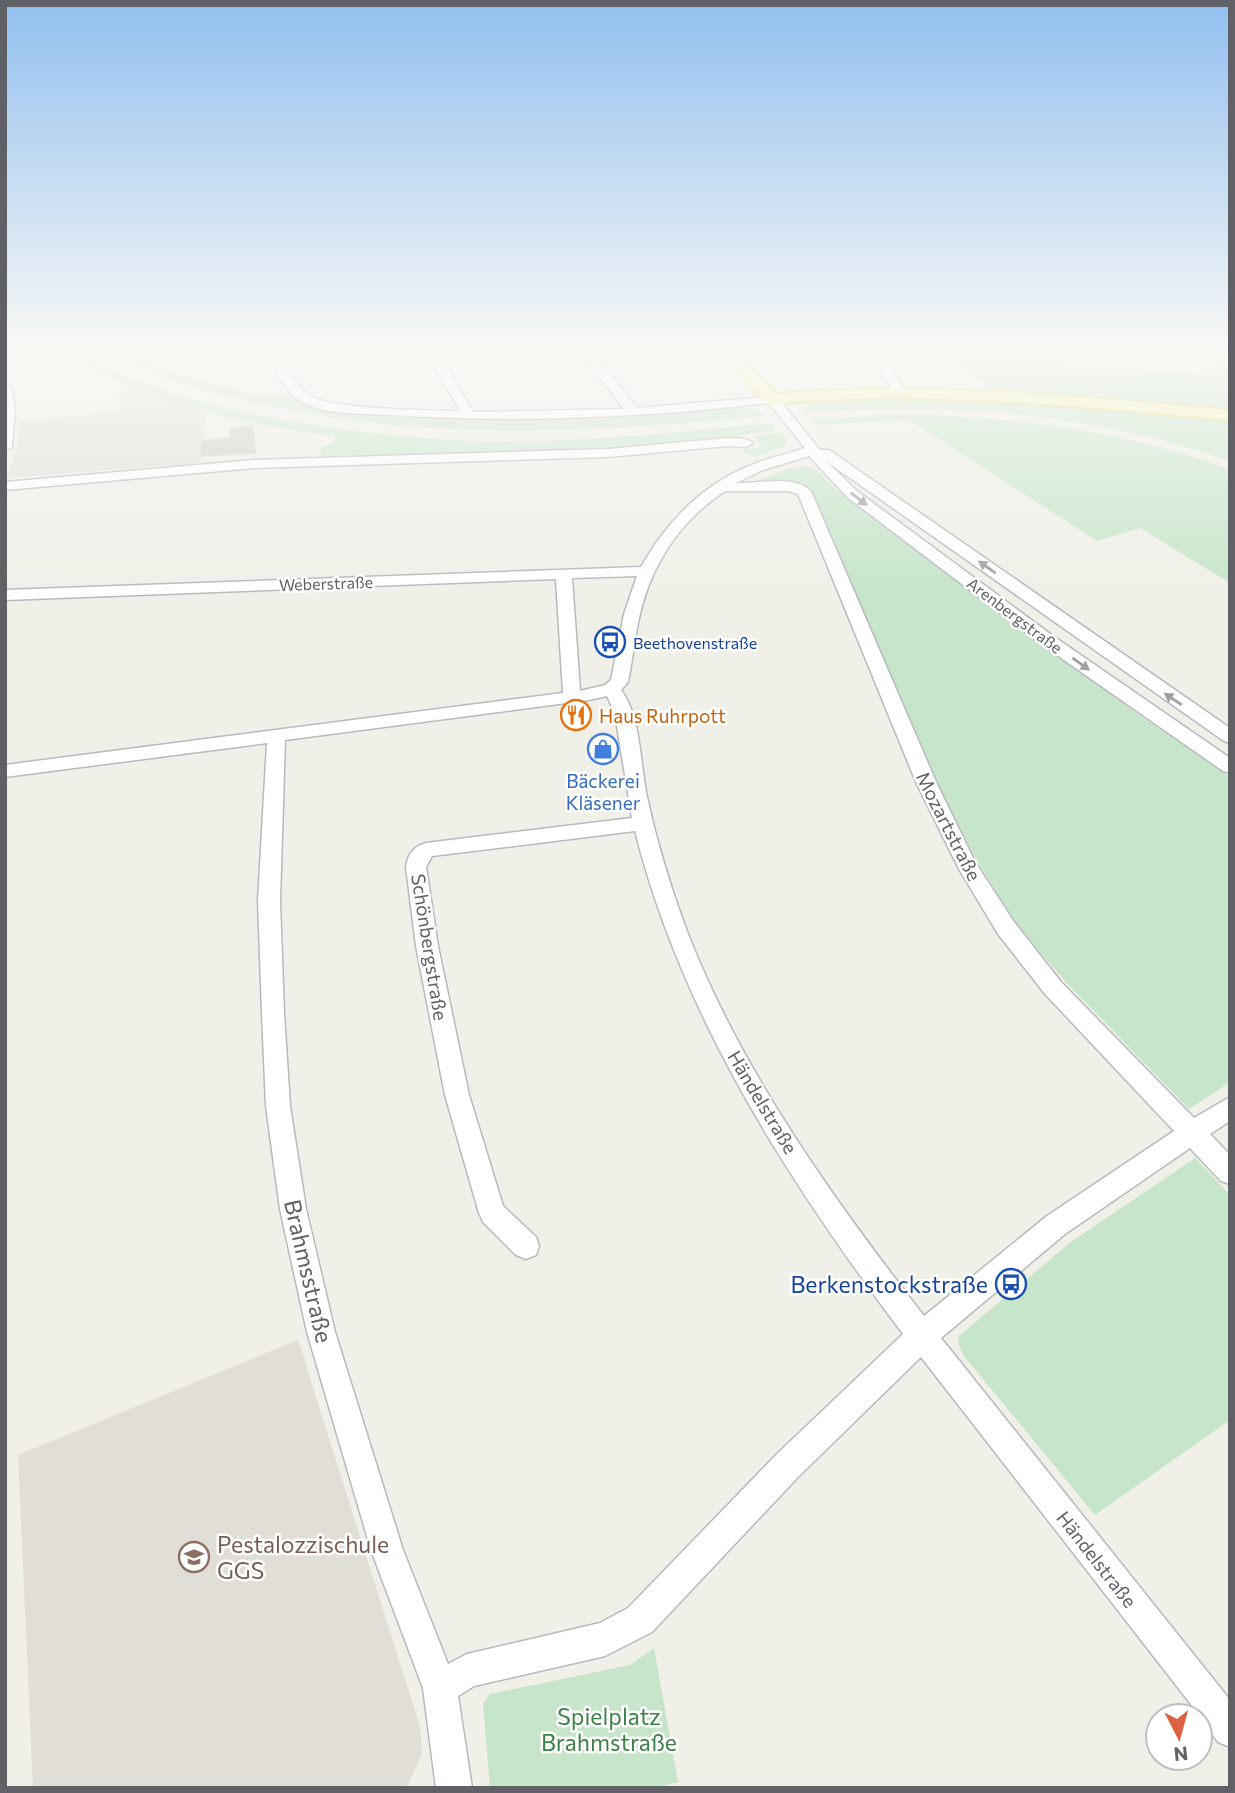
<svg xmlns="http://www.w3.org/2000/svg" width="1235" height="1793" font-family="Commissioner,sans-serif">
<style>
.education{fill:#e0ded6}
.green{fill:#c6e5ca}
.building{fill:#cbc9c4;stroke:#d4d2c6;stroke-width:2}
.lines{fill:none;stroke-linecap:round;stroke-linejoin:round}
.minor-casing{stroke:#b7b9bd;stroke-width:3}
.major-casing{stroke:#e8d568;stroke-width:4}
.minor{fill:#fff;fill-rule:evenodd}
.major{fill:#f9f7b3;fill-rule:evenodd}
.oneway{fill:#9fa0a4}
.labels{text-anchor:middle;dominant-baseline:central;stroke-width:5;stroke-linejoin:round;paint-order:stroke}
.far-street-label{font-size:16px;fill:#5f6167;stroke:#fff}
.far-transit-label{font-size:16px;fill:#164399;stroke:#fff;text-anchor:start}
.food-label{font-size:19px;fill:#c56008;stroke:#fff;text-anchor:start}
.shop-label{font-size:19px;fill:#366cbe;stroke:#fff}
.street-label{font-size:19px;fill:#5f6167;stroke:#fff}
.near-street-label{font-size:23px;fill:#5f6167;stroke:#fff}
.near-transit-label{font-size:23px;fill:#164399;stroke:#fff;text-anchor:end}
.near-education-label{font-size:23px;fill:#785e54;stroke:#fff;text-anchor:start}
.near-park-label{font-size:23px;fill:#3b8147;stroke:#fff}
</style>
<rect width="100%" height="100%" fill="#f0efe8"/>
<path class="education" d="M 140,389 L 206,414 L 200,463 L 7,478 L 18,444 L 20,421 L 122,412 L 118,391 Z
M 298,1340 L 420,1727 L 422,1754 L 407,1786 L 33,1788 L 18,1455 Z"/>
<path class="green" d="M 54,346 C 74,346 92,363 111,371 C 152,387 195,402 238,411 C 313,427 392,438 469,441 C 570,444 671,433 771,423 L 776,428 L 774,431 L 741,435 L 740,437 L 624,449 L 320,456 L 322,446 L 334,443 L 335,436 C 236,424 138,401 54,346 Z
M 95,346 L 113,346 L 173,373 L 261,397 L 290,392 L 298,399 L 409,416 L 533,420 L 599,419 L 739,407 L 757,410 L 765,416 C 600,433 433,441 269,406 C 208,393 150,377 95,346 Z
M 937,346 L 941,352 L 1198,374 L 1230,350 L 1230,409 L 995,391 L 939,352 Z
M 900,397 L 994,401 L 1230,420 L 1230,461 C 1095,413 947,402 806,413 L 805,410 L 810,403 L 820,400 Z
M 904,414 C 1014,418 1127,430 1230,470 L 1230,583 L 1140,528 L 1097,541 L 909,420 L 818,425 L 810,419 Z
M 780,433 L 787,440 L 785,446 L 755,457 L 741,450 L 763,447 L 754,436 Z
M 805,466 L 818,471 L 836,490 L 883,526 L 1138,714 L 1230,777 L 1230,1082 L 1189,1109 L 1065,981 L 1017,925 L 976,859 L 936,781 L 887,675 L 809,490 L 800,484 L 743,486 L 790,468 Z
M 1195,1158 L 1230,1195 L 1230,1420 L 1095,1515 L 964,1356 L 958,1342 L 959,1336 L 1071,1242 Z
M 654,1648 L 678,1782 L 654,1788 L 490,1788 L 483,1703 L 490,1694 L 630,1665 Z"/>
<path class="building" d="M 253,426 L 255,453 L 201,456 L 202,441 L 230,438 L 230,429 Z"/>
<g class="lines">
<g class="minor-casing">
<path id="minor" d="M 262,346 L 274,346 C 284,362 292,384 309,395 C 333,410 428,410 460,411 L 423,346 L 435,346 L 473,412 L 624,409 L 576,346 L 588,346 L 637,408 L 776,396 L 820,450 L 829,450 L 1230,728 L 1230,743 L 1224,741 L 826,461 L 857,491 L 1053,636 L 1230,758 L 1230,773 L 1223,771 L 1041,644 L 847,497 L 809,456 L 763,470 L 736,483 C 759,484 793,474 811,491 L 936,782 L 975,862 L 1014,922 L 1061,982 L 1194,1118 L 1230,1097 L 1230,1121 L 1210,1134 L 1230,1155 L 1230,1184 L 1221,1181 L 1190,1148 L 1065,1234 L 941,1338 L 1230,1700 L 1230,1747 L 1218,1742 L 1200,1716 L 921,1357 L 798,1477 L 652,1632 L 605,1656 L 474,1686 L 458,1696 L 472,1788 L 436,1788 L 423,1688 L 371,1550 L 307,1332 L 280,1209 L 266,1106 L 262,1013 L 258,901 L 267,743 L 5,777 L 5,765 L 563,693 L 556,579 L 5,600 L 5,590 L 641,567 C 667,521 704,483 754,464 C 771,457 788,454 805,448 L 769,403 C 643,418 518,423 391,415 C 363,413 328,416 302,402 C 283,390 273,364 262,346 ZM 725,491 L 787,491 L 798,494 L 916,782 L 959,869 L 998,934 L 1045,994 L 1174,1131 L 1047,1216 L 924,1316 C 833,1199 742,1072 688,934 C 671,889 657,843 647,797 C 640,764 641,716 621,690 L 628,682 C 632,663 634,643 638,623 C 649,568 678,522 725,491 ZM 637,576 L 624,614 L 611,680 L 605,685 L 580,691 L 572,578 ZM 607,696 L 615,714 L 632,818 L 426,843 C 413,847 408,854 406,867 L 416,946 L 445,1095 L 479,1213 L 483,1222 L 516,1255 L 526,1259 L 536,1255 L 539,1246 L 536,1237 L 503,1206 L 469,1095 L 438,946 L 426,867 L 432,856 L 635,831 C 682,1017 789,1182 903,1334 L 776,1455 L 628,1608 L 600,1623 L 467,1654 L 448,1664 L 403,1550 L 335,1332 L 306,1209 L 290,1106 L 284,1013 L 280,901 L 285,740 L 589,700 Z
M 867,346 L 879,346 L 905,392 L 903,395 L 895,395 Z
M 5,382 L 11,386 L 15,408 L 12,447 L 5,451 Z
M 728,438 L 746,439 L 753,443 L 746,447 L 728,446 L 608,457 L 254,468 L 5,490 L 5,482 L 254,460 L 608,449 Z"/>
</g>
<g class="major-casing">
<path id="major" d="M 715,346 L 730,346 L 776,394 C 928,380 1078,397 1230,410 L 1230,420 C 1077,407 926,389 772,404 L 766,402 Z"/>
</g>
<use href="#minor" class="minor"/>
<use href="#major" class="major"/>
</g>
<defs><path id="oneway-solid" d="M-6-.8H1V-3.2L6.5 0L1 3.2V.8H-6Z" transform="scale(1.75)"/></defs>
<g class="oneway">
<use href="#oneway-solid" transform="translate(859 499) rotate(38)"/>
<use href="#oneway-solid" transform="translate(987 567) rotate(-145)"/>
<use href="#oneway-solid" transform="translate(1081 664) rotate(36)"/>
<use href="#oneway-solid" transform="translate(1173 699) rotate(-146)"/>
</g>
<linearGradient id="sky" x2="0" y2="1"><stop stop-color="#91bfef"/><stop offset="0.58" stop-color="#f8f8f5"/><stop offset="1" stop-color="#f8f8f5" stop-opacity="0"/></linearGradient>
<rect width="1235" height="597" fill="url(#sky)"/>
<defs>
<g id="bus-ring" transform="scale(1.575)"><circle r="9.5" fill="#fff" stroke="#1a4fb4" stroke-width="1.5"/><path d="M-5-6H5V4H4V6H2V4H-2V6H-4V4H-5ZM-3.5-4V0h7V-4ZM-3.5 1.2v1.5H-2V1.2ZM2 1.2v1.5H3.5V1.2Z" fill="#1a4fb4"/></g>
<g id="restaurant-ring" transform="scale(1.575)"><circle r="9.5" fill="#fff" stroke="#e8710a" stroke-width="1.5"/><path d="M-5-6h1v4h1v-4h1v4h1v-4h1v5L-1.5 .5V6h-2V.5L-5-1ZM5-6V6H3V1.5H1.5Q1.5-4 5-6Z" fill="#e8710a"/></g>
<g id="shop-ring" transform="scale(1.575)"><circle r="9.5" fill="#fff" stroke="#3f7fe0" stroke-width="1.5"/><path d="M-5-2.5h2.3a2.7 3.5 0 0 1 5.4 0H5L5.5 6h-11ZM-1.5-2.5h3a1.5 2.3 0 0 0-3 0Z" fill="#3f7fe0"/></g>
<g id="school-ring" transform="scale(1.575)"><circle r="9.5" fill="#fff" stroke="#8d6e63" stroke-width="1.5"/><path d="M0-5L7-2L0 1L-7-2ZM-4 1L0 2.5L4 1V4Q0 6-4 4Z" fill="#8d6e63"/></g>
</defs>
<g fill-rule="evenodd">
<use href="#bus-ring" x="610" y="642"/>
<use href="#restaurant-ring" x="576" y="715"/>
<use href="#shop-ring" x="603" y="749"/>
<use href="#bus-ring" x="1011" y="1284"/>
<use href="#school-ring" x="194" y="1557"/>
</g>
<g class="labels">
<g class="far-street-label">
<text transform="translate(326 583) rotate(-2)">Weberstraße</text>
<text transform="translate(1015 615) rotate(37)">Arenbergstraße</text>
</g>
<g class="far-transit-label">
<text x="633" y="642">Beethovenstraße</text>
</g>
<g class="food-label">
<text x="599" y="715">Haus Ruhrpott</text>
</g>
<g class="shop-label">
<text x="603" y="780">Bäckerei<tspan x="603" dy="22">Kläsener</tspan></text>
</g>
<g class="street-label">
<text transform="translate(949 826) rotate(63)">Mozartstraße</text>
<text transform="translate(430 947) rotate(81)">Schönbergstraße</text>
<text transform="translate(763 1102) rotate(59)">Händelstraße</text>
<text transform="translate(1097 1559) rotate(52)">Händelstraße</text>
</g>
<g class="near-street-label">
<text transform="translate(309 1271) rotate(77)">Brahmsstraße</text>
</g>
<g class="near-transit-label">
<text x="988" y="1284">Berkenstockstraße</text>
</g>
<g class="near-education-label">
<text x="217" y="1544">Pestalozzischule<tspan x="217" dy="26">GGS</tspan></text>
</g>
<g class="near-park-label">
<text x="609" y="1716">Spielplatz<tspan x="609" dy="26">Brahmstraße</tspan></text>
</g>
</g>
<rect width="1235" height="1793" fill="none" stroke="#5f6167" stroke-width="14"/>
<g transform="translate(1179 1737) rotate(174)"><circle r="33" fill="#ffffff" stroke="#bfc0c2" stroke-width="2"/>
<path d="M0-5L12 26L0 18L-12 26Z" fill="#dd6040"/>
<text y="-10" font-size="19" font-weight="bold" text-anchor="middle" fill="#5f6167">N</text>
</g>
</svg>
